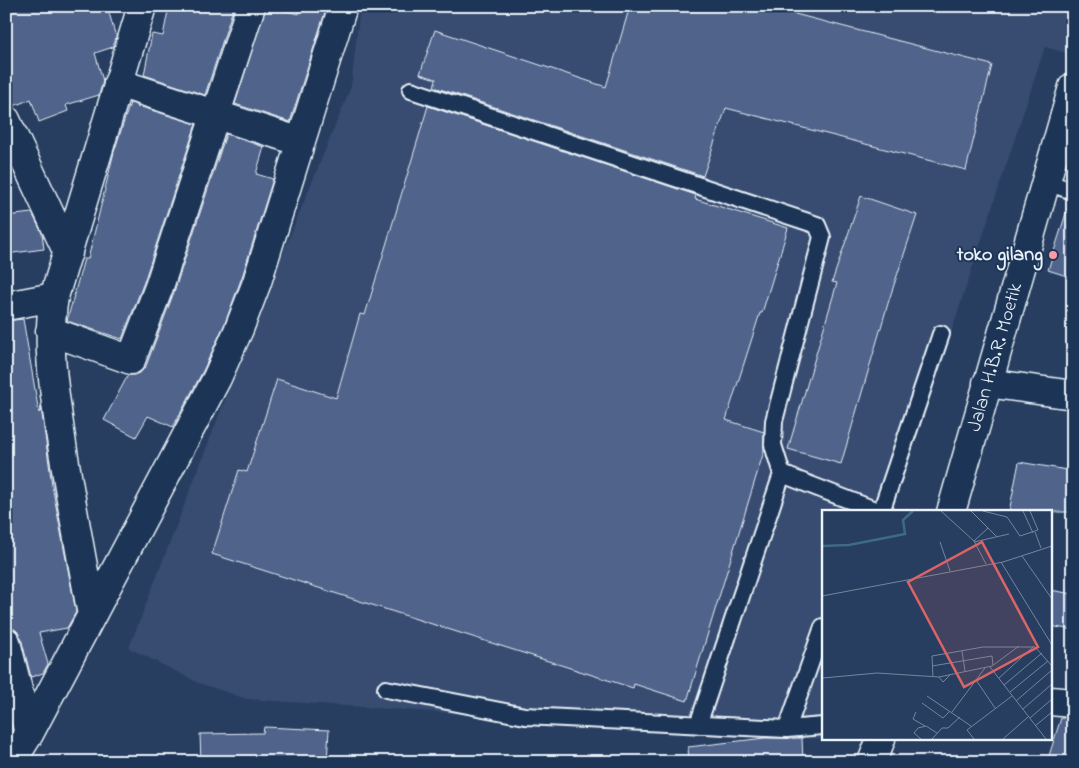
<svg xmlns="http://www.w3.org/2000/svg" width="1079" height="768" font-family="'Indie Flower',sans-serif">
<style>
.built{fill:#374c71}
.building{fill:#4f648b;stroke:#e8f1f8}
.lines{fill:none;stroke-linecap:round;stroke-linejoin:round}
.lane-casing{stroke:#e8f1f8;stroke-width:20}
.street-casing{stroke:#e8f1f8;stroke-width:31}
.secondary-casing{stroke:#e8f1f8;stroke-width:31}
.lane{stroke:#1d3557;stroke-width:16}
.street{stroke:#1d3557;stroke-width:28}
.secondary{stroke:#1d3557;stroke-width:28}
.poi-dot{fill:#ff9aa2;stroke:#1d3557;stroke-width:2}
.labels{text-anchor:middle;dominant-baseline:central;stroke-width:4;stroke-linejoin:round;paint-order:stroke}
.poi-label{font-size:20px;font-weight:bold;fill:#e8f1f8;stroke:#1d3557;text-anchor:end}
.street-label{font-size:20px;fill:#e8f1f8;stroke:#1d3557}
.inset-river{fill:none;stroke:#3f6a84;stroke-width:2.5}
.inset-road{fill:none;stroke:#74869d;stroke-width:1}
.view{fill:#db6466;fill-opacity:0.15;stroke:#db6466;stroke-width:2.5}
.inset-edge{fill:none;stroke:#e8f1f8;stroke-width:2.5}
</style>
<rect width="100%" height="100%" fill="#273e61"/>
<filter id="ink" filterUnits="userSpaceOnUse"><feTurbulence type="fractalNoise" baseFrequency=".02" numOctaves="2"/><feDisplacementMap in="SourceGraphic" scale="10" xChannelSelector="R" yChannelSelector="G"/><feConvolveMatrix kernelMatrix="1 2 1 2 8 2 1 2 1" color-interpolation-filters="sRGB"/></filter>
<g filter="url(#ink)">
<path class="built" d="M 360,6 L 1073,6 L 1073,55 L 1045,47 L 892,512 L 823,512 L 823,739 L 834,739 L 834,740 L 247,699 L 199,683 L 129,648 L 262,304 L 351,87 Z"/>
<path class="building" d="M 6,6 L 107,6 L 116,37 L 113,47 L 95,53 L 103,81 L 99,95 L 66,105 L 68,111 L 39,122 L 31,99 L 14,106 L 6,87 Z
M 169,6 L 234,6 L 205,95 L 144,75 L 152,34 L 163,36 Z
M 266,6 L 299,14 L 301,6 L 327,6 L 290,122 L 235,104 Z
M 630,6 L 764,6 L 992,65 L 966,170 L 726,108 L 703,176 L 434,87 L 436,79 L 420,74 L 435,30 L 606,87 Z
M 130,103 L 137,105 L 138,108 L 138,106 L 196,124 L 144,282 L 122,339 L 67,321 L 84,259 L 88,259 L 114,152 Z
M 428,106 L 696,195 L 695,199 L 788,228 L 762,313 L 760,313 L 726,420 L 764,432 L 764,451 L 687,701 L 634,684 L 633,688 L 212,554 L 239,470 L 247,472 L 277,379 L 336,398 L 360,314 L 365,315 Z
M 226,134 L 264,147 L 256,174 L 273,179 L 242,277 L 225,323 L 203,371 L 173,427 L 148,416 L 136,437 L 104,420 L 128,375 L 134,375 L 141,372 L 146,366 L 174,292 Z
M 861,196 L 917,215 L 889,300 L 841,464 L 788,449 L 837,283 L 832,282 Z
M 1068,207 L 1073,208 L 1073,278 L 1048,270 Z
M 32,213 L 42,233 L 44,249 L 6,254 L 6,216 Z
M 23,319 L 39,413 L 41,407 L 52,485 L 76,612 L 67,628 L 39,633 L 48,664 L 43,673 L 31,677 L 21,638 L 17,631 L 11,627 L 6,627 L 6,321 Z
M 1019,462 L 1073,471 L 1073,512 L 1009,512 Z
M 1050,590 L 1073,594 L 1073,630 L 1050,626 Z
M 1061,718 L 1073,718 L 1073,762 L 1047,762 Z
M 264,727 L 329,730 L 327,761 L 254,758 L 255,762 L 201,762 L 200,734 L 263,733 Z
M 765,738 L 802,738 L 803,762 L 689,762 L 688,747 Z"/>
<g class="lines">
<g class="lane-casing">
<path id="lane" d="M 411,90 L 817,225 L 822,237 L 774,421 L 773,445 L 782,474 L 698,725
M 1045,182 L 1073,191
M 782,474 L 880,512
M 881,512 L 941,334
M 386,689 L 525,716 L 787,729 L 823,726
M 787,729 L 823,627"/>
</g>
<g class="street-casing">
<path id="street" d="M 118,83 L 301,142
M 6,120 L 68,253
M 6,306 L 54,297
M 50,331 L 131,360 L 159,287 L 251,6
M 987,383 L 1073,395
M 92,615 C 81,556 70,497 61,438 C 54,390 46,345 54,297 L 142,6
M 6,642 L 29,734
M 1050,701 L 1073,703
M 6,757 L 21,747 L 29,734 L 217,378 L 239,329 L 257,282 L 343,6"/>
</g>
<g class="secondary-casing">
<g id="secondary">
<path id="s1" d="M 951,512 L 1073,87"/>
<path d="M 872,762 L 881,739"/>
</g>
</g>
<use href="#lane" class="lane"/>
<use href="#street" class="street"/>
<use href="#secondary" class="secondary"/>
</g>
</g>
<circle class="poi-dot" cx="1053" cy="255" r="5"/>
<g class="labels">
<g class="poi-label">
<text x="1043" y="255">toko gilang</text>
</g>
<g class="street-label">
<text stroke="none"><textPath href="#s1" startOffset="161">Jalan H.B.R. Moetik</textPath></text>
</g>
</g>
<g transform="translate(822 510)">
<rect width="230" height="230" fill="#273e61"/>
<path class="inset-river" d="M 0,36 L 27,35 L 83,24 L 81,10 L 91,1"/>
<path class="inset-road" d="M 119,1 L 152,31 L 164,54M 149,1 L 175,27M 161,1 L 185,7 L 198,26 L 216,20 L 208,1M 201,1 L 211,23M 213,22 L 219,38M 152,31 L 166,18M 118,32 L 128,61M 152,32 L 187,24M 200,46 L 230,89M 179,52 L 230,135M 0,86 L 181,52 L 230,36M 140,141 L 143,161M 110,156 L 170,146 L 171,155M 168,157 L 224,229M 111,167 L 110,146 L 161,137 L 213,137 L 230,156M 117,167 L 121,172 L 128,165M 1,168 L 55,163 L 117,167 L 170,156 L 197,136M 177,168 L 212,136M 154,170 L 173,198M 182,175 L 220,143M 188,182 L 226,151M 105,186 L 149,216M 194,191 L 230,160M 100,193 L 121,208 L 128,201M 201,199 L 230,174M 94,202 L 91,209 L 103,216M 130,202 L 163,158M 208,208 L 230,189M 213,216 L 230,202M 99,229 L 92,223 L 96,218 L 104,216 L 115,223M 110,229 L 120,218 L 126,218 L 138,207M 152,229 L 145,220 L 190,186M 181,229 L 206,207"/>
<path class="view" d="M 160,32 L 216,137 L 142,177 L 86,72 Z"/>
<rect width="230" height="230" class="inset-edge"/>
</g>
<rect width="1079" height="768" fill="none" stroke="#1d3557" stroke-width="25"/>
<rect x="12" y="12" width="1054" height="743" fill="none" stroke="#e8f1f8" stroke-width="2" filter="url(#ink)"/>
</svg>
